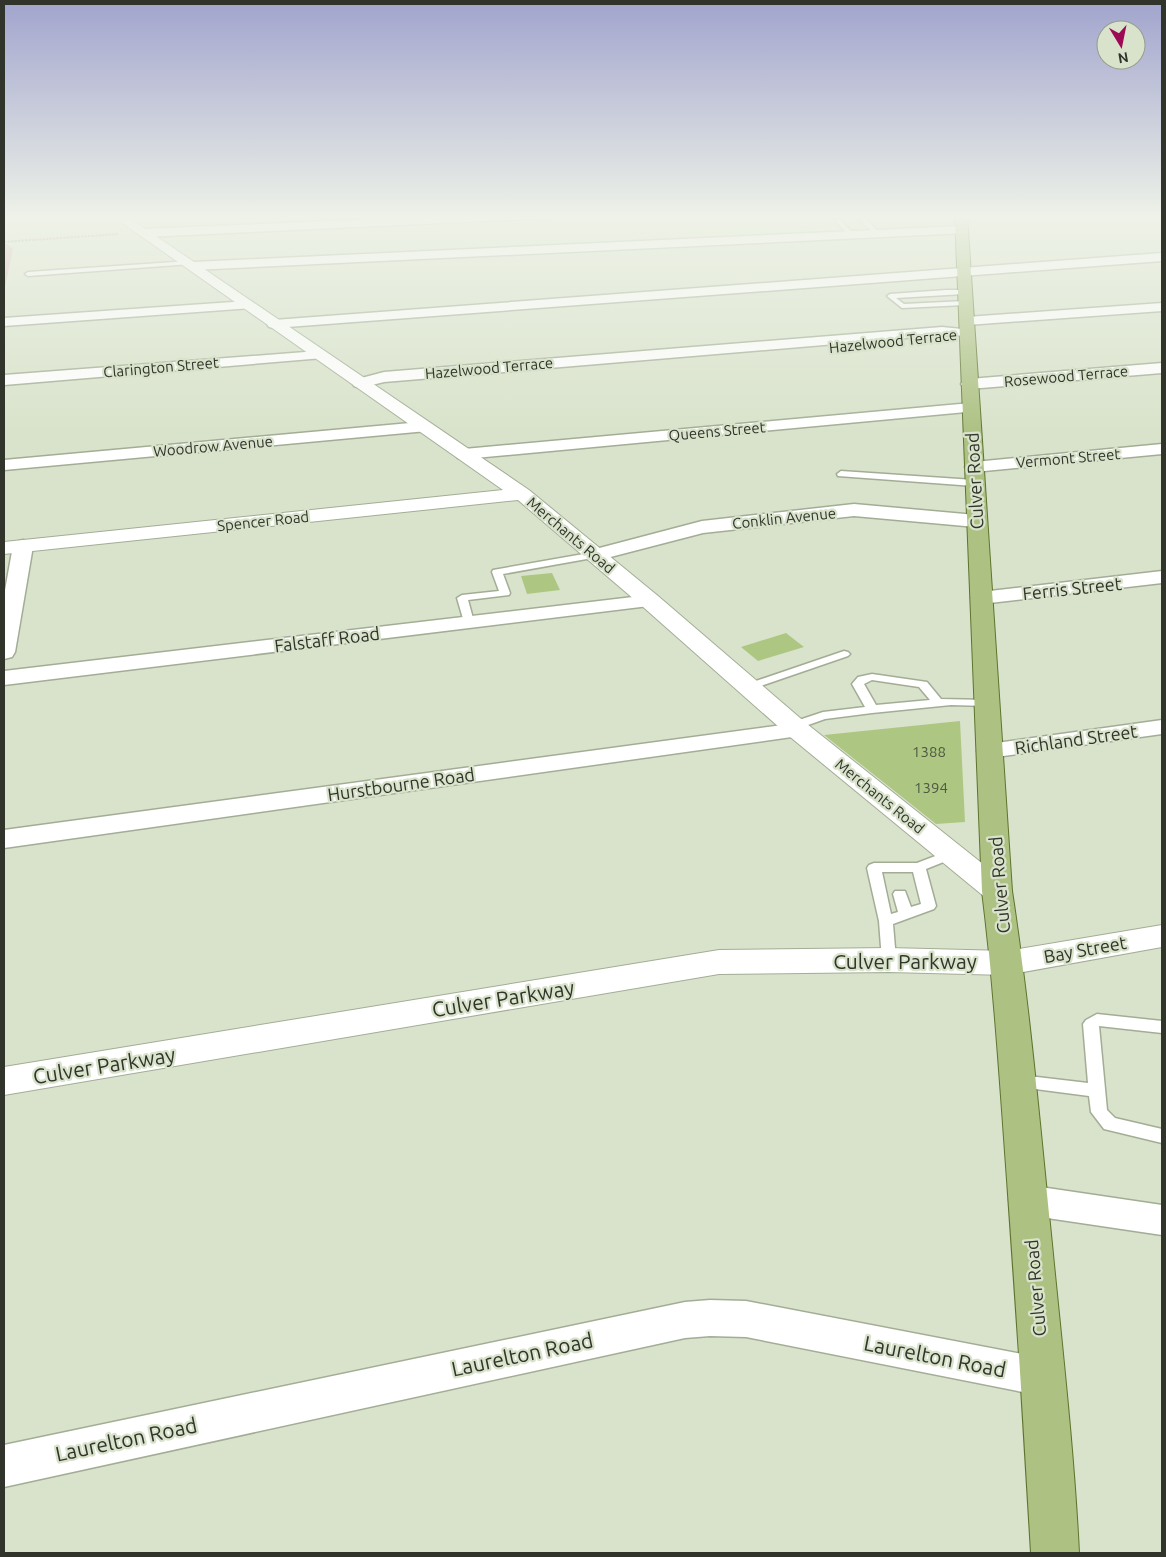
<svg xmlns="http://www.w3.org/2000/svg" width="1166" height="1557" font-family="Ubuntu,sans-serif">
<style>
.green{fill:#dda6b7}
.building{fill:#adc783}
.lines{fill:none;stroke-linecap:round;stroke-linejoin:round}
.lane-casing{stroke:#a3ad96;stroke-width:3}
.street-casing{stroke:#a3ad96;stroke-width:3}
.secondary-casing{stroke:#a3ad96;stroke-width:2}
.primary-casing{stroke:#5e742e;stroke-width:2}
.path{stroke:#8f9785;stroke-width:2;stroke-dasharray:2.5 1;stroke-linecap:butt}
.lane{fill:#fff;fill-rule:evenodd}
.street{fill:#fff;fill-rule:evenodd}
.secondary{fill:#fff;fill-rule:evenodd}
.primary{fill:#adc183;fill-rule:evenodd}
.labels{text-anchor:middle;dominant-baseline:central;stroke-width:4.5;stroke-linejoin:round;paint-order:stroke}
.far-street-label{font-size:15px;fill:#30342b;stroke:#d9e3cb}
.number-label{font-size:15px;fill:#4f5941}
.street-label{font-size:18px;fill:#30342b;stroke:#d9e3cb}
.near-street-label{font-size:21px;fill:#30342b;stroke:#d9e3cb}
</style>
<rect width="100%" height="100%" fill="#d9e3cb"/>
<path class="green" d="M 7,244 L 13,249 L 4,291 L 4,245 Z"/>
<path class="building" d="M 552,573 L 560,590 L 527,594 L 521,576 Z
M 786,633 L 804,647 L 758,661 L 741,647 Z
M 960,721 L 965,822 L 936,824 L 824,735 Z"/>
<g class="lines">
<g class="lane-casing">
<path id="lane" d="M 860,215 L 866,215 L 865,219 L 880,233 L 880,235 L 876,235 L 860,220 Z
M 836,220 L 840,220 L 854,234 L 854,236 L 850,236 L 836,222 Z
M 189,261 L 191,262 L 191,264 L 28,276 L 25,274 L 28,272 Z
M 946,290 L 964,290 L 967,292 L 964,294 L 896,298 L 904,304 L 965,301 L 968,303 L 965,305 L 902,308 L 887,296 L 890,294 Z
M 841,471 L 974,480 L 978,483 L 974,486 L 838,476 L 837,474 Z
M 595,552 L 598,553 L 598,557 L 503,574 L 510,593 L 509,595 L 468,600 L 474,622 L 469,625 L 464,622 L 457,598 L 462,595 L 499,591 L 492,572 L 493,570 Z
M 844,651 L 848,652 L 850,654 L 848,656 L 752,689 L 748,690 L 742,687 L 744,685 Z
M 872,674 L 927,682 L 941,699 L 987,700 L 993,703 L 987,706 L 951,705 L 872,713 L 825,719 L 794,730 L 788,726 L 790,723 L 823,712 L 865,707 L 852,684 L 858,677 ZM 872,680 L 919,687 L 930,700 L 876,705 L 864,684 Z
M 951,850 L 956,851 L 958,854 L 956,857 L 926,869 L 936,906 L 934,909 L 893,924 L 896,960 L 894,964 L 889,965 L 884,964 L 882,960 L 879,921 L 867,868 L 869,865 L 874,863 L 917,863 ZM 882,872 L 913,872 L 921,904 L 911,907 L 905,891 L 895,891 L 893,894 L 898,912 L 891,914 Z
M 1097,1014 L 1162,1021 L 1162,1033 L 1099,1026 L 1107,1110 L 1115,1118 L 1162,1129 L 1162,1143 L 1104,1129 L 1091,1112 L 1089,1096 L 1020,1087 L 1014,1086 L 1012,1081 L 1014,1076 L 1020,1075 L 1088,1083 L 1083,1024 L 1086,1020 Z"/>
</g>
<g class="street-casing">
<path id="street" d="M 473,215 L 555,215 L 549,218 L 144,237 L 138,233 L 144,229 Z
M 961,226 L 967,230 L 965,233 L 193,270 L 187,266 L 193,262 Z
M 1162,253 L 1162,261 L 274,328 L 269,327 L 267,324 L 269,321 L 274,320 Z
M 247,301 L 252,302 L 254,305 L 252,308 L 4,326 L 4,318 Z
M 1162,303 L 1162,311 L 967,325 L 962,324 L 960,321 L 962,318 L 967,317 Z
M 942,327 L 972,330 L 974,333 L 972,336 L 942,335 L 384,382 L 360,388 L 354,386 L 352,383 L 354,380 L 384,372 Z
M 318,351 L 323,352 L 325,355 L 323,358 L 4,385 L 4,375 Z
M 1162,363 L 1162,373 L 969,389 L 963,387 L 961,384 L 963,381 L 969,379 Z
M 971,403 L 977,405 L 979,408 L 977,411 L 464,459 L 458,458 L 455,454 L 458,450 L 464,449 Z
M 421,422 L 427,423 L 429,427 L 427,431 L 4,470 L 4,460 Z
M 1162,444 L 1162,454 L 974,472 L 968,471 L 965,467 L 968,463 L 974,462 Z
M 854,504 L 976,515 L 983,517 L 985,521 L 983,525 L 976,527 L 854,516 L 703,533 L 595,561 L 588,559 L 585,555 L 588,551 L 702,521 Z
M 23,540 L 30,542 L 33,546 L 15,652 L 12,657 L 4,659 L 4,596 L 13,546 L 16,542 Z
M 1162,571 L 1162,583 L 981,604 L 974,602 L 971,598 L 974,594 L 981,592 Z
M 650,595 L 657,597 L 660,601 L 657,605 L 4,685 L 4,671 Z
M 1162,720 L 1162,734 L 989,758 L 980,756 L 977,751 L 980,746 L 989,744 Z
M 798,723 L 806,725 L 810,730 L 806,735 L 4,848 L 4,830 Z
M 1027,1185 L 1162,1205 L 1162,1235 L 1027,1215 L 1015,1211 L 1009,1200 L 1015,1189 Z
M 710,1300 L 746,1301 L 1043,1358 L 1057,1364 L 1063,1377 L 1057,1390 L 1043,1396 L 746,1337 L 710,1336 L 685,1338 L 4,1487 L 4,1445 L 685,1302 Z"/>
</g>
<g class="secondary-casing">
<path id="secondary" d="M 111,215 L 125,215 L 529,490 L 658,596 L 807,724 L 1008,884 L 1012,891 L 1008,898 L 997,901 L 986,898 L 789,736 L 642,606 L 518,500 L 4,554 L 4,542 L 503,490 Z
M 955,215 L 990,215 C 984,221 965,221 956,219 Z
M 1162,925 L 1162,947 L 1007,975 L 889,972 L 719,974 L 4,1095 L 4,1067 L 719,950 L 889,948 L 1007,951 Z"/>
</g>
<g class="primary-casing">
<path id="primary" d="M 955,215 L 967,215 L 1012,891 C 1030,1008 1040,1126 1052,1244 C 1062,1347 1074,1450 1079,1553 L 1031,1553 C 1024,1429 1016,1304 1007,1180 C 1000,1084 994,987 982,891 Z"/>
</g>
<path class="path" d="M 4,242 L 118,234"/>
<use href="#lane" class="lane"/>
<use href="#street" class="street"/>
<use href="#secondary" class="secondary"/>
<use href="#primary" class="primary"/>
</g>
<linearGradient id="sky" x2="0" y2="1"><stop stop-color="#a1a4cd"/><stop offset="0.5" stop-color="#eef2e8"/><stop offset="1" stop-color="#eef2e8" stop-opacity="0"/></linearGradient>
<rect width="1166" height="433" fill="url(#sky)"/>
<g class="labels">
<g class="far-street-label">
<text transform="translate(893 341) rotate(-6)">Hazelwood Terrace</text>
<text transform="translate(161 367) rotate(-5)">Clarington Street</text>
<text transform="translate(489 368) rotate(-5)">Hazelwood Terrace</text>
<text transform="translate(1066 376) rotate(-5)">Rosewood Terrace</text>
<text transform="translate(717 431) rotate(-5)">Queens Street</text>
<text transform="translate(213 446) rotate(-5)">Woodrow Avenue</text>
<text transform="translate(1068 458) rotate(-5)">Vermont Street</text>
<text transform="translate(784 518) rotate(-6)">Conklin Avenue</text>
<text transform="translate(263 521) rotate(-6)">Spencer Road</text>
<text transform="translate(571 535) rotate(40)">Merchants Road</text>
<text transform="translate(880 796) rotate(39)">Merchants Road</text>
</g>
<g class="number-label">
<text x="929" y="751">1388</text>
<text x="931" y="787">1394</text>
</g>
<g class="street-label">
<text transform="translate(974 481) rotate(-93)">Culver Road</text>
<text transform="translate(1072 588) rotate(-6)">Ferris Street</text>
<text transform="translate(327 639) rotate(-7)">Falstaff Road</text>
<text transform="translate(1076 739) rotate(-8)">Richland Street</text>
<text transform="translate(401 784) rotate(-8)">Hurstbourne Road</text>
<text transform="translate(999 885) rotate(-95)">Culver Road</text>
<text transform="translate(1085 949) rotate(-10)">Bay Street</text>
<text transform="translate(1035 1288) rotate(-95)">Culver Road</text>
</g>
<g class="near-street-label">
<text x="905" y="961">Culver Parkway</text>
<text transform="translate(503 998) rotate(-9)">Culver Parkway</text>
<text transform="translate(104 1065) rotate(-9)">Culver Parkway</text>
<text transform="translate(522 1354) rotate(-12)">Laurelton Road</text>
<text transform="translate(935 1356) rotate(11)">Laurelton Road</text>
<text transform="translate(126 1439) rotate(-12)">Laurelton Road</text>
</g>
</g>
<rect width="1166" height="1557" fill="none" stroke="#30342b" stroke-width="10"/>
<g transform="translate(1121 45) rotate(170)"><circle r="24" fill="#d9e3cb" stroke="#959d8b"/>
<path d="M0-4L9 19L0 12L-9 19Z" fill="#9d0955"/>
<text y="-8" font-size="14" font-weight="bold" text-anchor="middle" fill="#30342b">N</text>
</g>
</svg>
